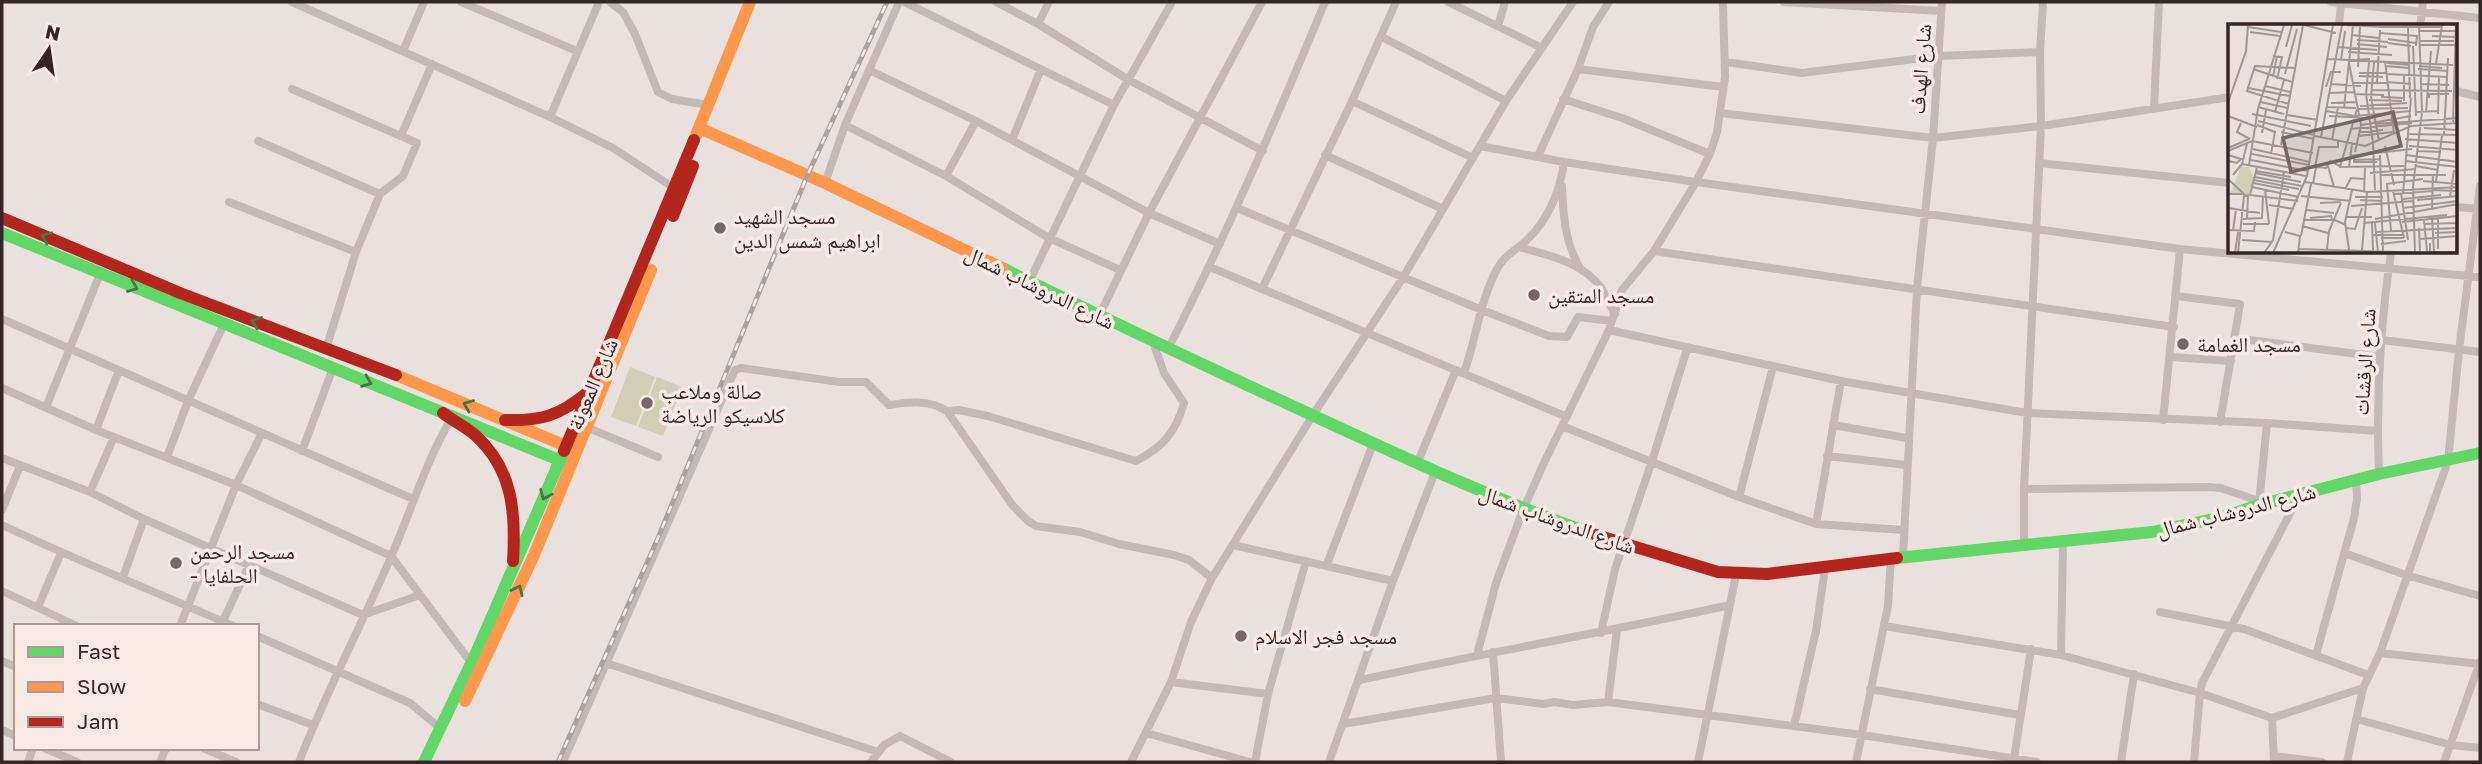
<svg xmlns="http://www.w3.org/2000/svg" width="2482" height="764" font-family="'Golos Text','Noto Naskh Arabic',sans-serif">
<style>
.green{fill:#d2ceb8}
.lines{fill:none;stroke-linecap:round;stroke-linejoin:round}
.street{stroke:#c4b9b7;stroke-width:8}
.fast{stroke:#63d668;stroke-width:12}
.slow{stroke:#ff974d;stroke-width:12}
.jam{stroke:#b3261e;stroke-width:12}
.rail-casing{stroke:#aba3a2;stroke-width:5}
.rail{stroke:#f8e9e4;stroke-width:2.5;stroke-dasharray:8;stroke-linecap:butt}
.oneway{stroke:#497544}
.poi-dot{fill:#746766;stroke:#f8e9e4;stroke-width:2.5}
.labels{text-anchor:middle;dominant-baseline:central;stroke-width:7;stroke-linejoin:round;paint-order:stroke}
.street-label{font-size:21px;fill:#342626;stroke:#f8e9e4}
.poi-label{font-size:21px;fill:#342626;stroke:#f8e9e4;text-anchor:start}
.inset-road{fill:none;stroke:#a19694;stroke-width:2}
.view{fill:#746766;fill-opacity:0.15;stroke:#746766;stroke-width:3.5}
.inset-edge{fill:none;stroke:#342626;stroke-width:3.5}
</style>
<rect width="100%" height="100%" fill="#eae1de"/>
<path class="green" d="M 630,367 L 655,377 L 636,426 L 611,417 Z
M 657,377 L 682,387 L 663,436 L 638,427 Z"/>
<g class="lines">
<path class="street" d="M 292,2 L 550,117 L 613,148 L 674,188
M 461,2 L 577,51
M 610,2 L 623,12 L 635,34 L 658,92 L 672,99 L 708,105
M 904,2 L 1114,105
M 996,2 L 1038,24 L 1129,80 L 1263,151
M 1448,2 L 1542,48
M 1784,2 L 1941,11
M 2331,2 L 2480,18
M 1038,24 L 1049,2
M 1498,26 L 1505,2
M 2339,26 L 2341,2
M 2420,26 L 2423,2
M 1382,37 L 1506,101
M 403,51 L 424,2
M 1726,62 L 1802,73 L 1939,56 L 2040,52
M 1578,69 L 1723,87
M 869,70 L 976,121 L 1149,213 L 1220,244
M 292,89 L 417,143 L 403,176 L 380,194 L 356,252 L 326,349
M 2456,91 L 2480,97
M 1563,99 L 1622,118 L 1710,154
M 1352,101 L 1473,158
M 2154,107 L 2159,2
M 1720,113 L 1933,138 L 2041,126 L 2230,97
M 550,117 L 599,2
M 845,125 L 946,176 L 1049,238 L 1120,270
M 401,136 L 432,64
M 1012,140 L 1041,69
M 258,141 L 380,194
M 1480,146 L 1564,162 L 1696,182 L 2180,249 L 2480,277
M 1325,155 L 1443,209
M 1538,156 L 1578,69 L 1593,27 L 1609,2
M 2039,163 L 2230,183
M 946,176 L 976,121
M 825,183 L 845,125 L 899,2
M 1562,186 C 1563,214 1565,243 1580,268
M 229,202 L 356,252
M 2456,207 L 2480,209
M 1237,208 L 1482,310 L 1549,336 L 1567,337 L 1578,317 L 1612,321
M 1519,247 C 1548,255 1583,262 1602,289 C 1607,297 1610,306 1615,314
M 1654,251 L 2174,327
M 1210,267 L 1567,417
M 1029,282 L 1114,105 L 1172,2
M 1262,289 L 1352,101 L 1396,2
M 2176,296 L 2240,304 L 2220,422
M 1099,316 L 1149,213 L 1262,2
M 2,319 L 413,499
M 1609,330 L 1841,381 L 2027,413 L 2267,423 L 2377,431
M 2235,338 L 2380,357
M 2382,340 L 2480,352
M 1168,349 C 1226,236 1276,120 1325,2
M 2170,357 L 2231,361
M 1464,373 C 1476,339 1480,301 1497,269 C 1504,255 1517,250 1528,239 C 1549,218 1560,191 1564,162
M 2,388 L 96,430 L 236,485 L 391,556 L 472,664
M 46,407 L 100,274
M 947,411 L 959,410 L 988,416 L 1136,461 C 1163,447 1176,432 1184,403 L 1164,373 L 1153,342
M 2163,420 L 2180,249
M 1833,425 L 1907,438
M 1562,426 L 1739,497 L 1816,524 L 1904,530
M 586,427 L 658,457
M 96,430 L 119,370
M 302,451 L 333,368
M 1827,456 L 1907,465
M 167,457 L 188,401 L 224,324
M 2,458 L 90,492 L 144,519 L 363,615 L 420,595
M 1417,464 L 1456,370
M 2379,474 C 2376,400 2380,326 2391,252
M 2024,489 L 2208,487 L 2221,488 L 2259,501
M 90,492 L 114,437
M 1739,497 L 1773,367
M 2259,504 L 2267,423
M 2,510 L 20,466
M 1816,524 L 1841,381
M 2,525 C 78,561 156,592 233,626
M 1233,545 L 1393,581
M 2024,545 L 2024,489 L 2041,126 L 2040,52 L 2043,2
M 2344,553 L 2406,575 L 2480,596
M 1903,557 L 1917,288 L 1933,138 L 1942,2
M 1327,564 L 1373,444
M 123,577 L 144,519
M 2,591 L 77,626
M 38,607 L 61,553
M 2160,612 L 2244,629 L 2368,675
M 223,621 L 249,565
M 180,626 L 236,485 L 262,433
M 1884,626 L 2061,655 L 2200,693 L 2272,718 L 2363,688
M 1601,633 L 1615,569 L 1652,461 L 1687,349
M 257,636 L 410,703 L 441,729
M 1493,652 L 1501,762
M 2380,653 L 2480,664
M 1477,655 L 1496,583 L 1523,510 L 1543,465 L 1609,330 L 1622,290 L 1654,251 L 1696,182 L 1710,154 L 1717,132 L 1725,77 L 1723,2
M 2061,655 L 2063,542
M 2316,655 L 2354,518 L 2357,499 L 2356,480
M 2,661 L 16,667
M 606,663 L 878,752
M 1360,680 C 1483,653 1607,632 1730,605
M 1171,682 L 1268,694
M 1870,689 L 2020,715
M 1608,702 L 1617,629
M 257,704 L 313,725
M 2272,718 L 2274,762
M 2356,719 L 2451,745 L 2480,748
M 1343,724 L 1496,698 L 1543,704 L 1554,702 L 1573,705 L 1608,702 L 1862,735 L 2037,762
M 1794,726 L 1816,631 L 1825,568
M 2,730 L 16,736
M 1146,733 L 1250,762
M 44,748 L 77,762
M 203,748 L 236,762
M 2274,756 L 2322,762
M 2014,759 L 2031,649
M 28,762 L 33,748
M 160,762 L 166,748
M 299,762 C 326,692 361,626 391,557 C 411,511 425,463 451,419
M 563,762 L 735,370 L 741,368 L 839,382 L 866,382 L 889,405 C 910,402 928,399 947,411 L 1013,506 L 1028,521 L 1036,526 L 1080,532 L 1119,544 L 1174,555 L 1189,560 L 1212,578
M 871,762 L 884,745 L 900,736 L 951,762
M 1131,762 L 1171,682 L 1191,622 L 1212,578 L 1313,415 L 1404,276 L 1506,101 L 1573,2
M 1255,762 L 1268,694 L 1306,561
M 1329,762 L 1393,581 L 1435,472
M 1698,762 L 1736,575
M 1856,762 L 1888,606 L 1891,558
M 2121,762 L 2134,674
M 2194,762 L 2200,693 L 2202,683 L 2300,494
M 2347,762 L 2363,688 L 2380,653 L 2448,461 L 2459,350 L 2480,186
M 2444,762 L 2480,662"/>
<path class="fast" d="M 2,233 L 569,464
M 1002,268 C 1110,321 1218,372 1327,422 C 1416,463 1503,503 1596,535
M 1897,558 L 2152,532 L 2223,517 L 2259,505 L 2379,474 L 2480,453
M 424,762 L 477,651 L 564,451"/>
<path class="slow" d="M 699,128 L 825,183 L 1002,268
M 694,140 L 750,2
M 396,375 L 573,449
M 465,701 L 534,555 L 651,270"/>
<path class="jam" d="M 673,216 L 693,166
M 2,218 L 180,293 L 396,375
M 443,413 C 453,421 465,426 475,435 C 513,469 516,513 513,561
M 505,420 C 542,421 559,416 588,392
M 564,451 L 694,140
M 1596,535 L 1718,572 L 1767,574 L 1897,558"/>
<g class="rail-casing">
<path id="rail" d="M 558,762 L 658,538 L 807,176 L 887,2"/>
</g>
<use href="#rail" class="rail"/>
</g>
<defs><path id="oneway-chevron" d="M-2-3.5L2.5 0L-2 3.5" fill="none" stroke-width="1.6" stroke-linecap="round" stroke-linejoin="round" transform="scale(1.75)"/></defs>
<g class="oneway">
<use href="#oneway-chevron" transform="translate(46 237) rotate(-157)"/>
<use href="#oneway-chevron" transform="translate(133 287) rotate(22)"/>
<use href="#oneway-chevron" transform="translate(256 322) rotate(-159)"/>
<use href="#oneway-chevron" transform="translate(367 382) rotate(22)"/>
<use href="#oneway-chevron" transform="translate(468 405) rotate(-158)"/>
<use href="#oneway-chevron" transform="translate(545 495) rotate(113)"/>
<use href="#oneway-chevron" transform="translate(518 590) rotate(-65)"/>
</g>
<g class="poi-dot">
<circle cx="720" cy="228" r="7"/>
<circle cx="1534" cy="295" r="7"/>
<circle cx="2183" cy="344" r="7"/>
<circle cx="647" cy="403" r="7"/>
<circle cx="176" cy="563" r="7"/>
<circle cx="1241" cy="636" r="7"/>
</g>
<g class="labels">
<g class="street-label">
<text transform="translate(1920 69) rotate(-86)">شارع الهدف</text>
<text transform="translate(1040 287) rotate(26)">شارع الدروشاب شمال</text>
<text transform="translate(2364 362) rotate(-86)">شارع الرقشات</text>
<text transform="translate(592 384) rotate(-67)">شارع المعونة</text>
<text transform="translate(2236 510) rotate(-14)">شارع الدروشاب شمال</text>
<text transform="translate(1557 519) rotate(20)">شارع الدروشاب شمال</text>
</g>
<g class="poi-label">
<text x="734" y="216">مسجد الشهيد<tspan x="734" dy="24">ابراهيم شمس الدين</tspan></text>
<text x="1548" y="295">مسجد المتقين</text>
<text x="2197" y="344">مسجد الغمامة</text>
<text x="661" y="391">صالة وملاعب<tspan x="661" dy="24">كلاسيكو الرياضة</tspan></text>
<text x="190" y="551">مسجد الرحمن<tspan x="190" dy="24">- الحلفايا</tspan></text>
<text x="1255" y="636">مسجد فجر الاسلام</text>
</g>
</g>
<g transform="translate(2228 24)">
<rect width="229" height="229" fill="#eae1de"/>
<path d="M 13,143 L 21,143 L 26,154 L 21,171 L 2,170 Z" fill="#d2ceb8"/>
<path class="inset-road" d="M 76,1 L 108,9M 119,1 L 155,3M 20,3 L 53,8M 155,3 L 214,3M 180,4 L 182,74M 191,7 L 228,7M 22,8 L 52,12M 152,9 L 189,12 L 188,22M 123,11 L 151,14M 204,12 L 227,13M 160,15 L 188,19M 129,16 L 160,18M 192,17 L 226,17M 160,19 L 183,22M 129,20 L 159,23M 192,21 L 230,21M 185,22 L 188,92M 58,23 L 64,1M 110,23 L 149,26M 120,28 L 164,31M 45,32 L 54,33 L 49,55M 100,35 L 225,41M 113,36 L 117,7M 119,36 L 142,35M 157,37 L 166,110M 141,38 L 138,70 L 145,119M 146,38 L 143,73 L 151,117M 121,39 L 133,101 L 127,128M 159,39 L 182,41M 208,40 L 214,1M 158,42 L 181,44M 191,42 L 214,44M 130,43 L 132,1M 25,45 L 64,58M 190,45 L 220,47M 131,49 L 158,49M 57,50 L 69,5M 158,50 L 220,53M 176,50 L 176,77M 131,52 L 155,53M 45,53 L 49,32M 159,58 L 183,60M 124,59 L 160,59M 149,59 L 152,6M 103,60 L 133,62M 192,60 L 221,61M 37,62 L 62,68M 98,63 L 103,48 L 113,48M 20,64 L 62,72M 143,66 L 224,67M 102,69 L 126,68M 126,70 L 156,71M 153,73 L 176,74M 201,74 L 201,70 L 221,70M 141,76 L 174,77M 32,78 L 60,84M 0,79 L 18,27 L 20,1M 103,79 L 128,78M 61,80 L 19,67 L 27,42 L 66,44M 132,82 L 179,79M 30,83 L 56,90M 99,83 L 128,84M 116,84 L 125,1M 129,85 L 112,143 L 176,142M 129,85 L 180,84M 98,87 L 127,92 L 183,87M 47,88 L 56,56M 187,88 L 211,87M 198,88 L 203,27M 24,90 L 83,102M 210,90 L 211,53M 59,91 L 90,96M 0,92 L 29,103M 101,92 L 141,94M 30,97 L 86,111M 225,98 L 228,1M 13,99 L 9,108 L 22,115M 147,100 L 230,94M 29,101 L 47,108 L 43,130M 133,101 L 183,92M 196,104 L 229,106M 122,105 L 184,99M 53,108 L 86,115M 131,108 L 155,106M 34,109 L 38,86M 181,110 L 230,111M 216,111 L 220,34M 87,112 L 137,122 L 183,102 L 230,99M 130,112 L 165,108M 93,113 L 114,1M 177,115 L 230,119M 104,116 L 110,83M 145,119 L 147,166M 53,121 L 75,1M 157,122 L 166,161M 181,122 L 230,126M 0,124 L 21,115M 25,125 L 82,138M 0,127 L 24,117 L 85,129M 190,127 L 213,128M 24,130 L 81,141M 0,131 L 13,135 L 9,139 L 0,137M 152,131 L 155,228M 178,131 L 230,138M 122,132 L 184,125M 23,136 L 80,147M 125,136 L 152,135M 177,137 L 230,143M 125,138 L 149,138M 14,140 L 78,152M 21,141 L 30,85 L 56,1M 100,142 L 106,163M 188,142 L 210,146M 87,143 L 91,123 L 110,123 L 110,117M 121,143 L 124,120M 28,147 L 63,153M 27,149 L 73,158M 142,149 L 188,145M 5,151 L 14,140 L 19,120M 153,151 L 218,151M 27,153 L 74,162M 0,155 L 16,170 L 0,170M 26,156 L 71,165M 195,157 L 230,160M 77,158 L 140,168 L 230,163M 208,158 L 214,111M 25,159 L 61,166M 85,160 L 88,143 L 98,144 L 102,137 L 112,142M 158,160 L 195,155M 159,160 L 163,207M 24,163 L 71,173M 37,165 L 41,200M 117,165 L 123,154 L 136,155M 204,166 L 230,167M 165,167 L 176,214M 136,168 L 137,144M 173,169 L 180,216M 166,170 L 204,167M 175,170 L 183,74M 22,171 L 70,177M 73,172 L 123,177M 127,173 L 155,173M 222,173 L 226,146M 175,175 L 213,171M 132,176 L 154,177M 189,176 L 230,172M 92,179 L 113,178M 41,181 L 66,185M 123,182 L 185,177M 0,184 L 32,189M 175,184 L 230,177M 204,184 L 205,150M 79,186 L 106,189M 119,193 L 144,193M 204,193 L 206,228M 82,194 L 103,192 L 104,196M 210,194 L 210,225M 15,195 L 34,194 L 35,172M 19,195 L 20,172M 147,195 L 230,180M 77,196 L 107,196 L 118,201M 196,196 L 199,228M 174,198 L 230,192M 136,199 L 219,191M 144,199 L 145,227M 147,199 L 150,229M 15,200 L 41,200M 196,200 L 230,199M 74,202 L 100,209M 118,204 L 127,205 L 134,184M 191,204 L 192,227M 0,206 L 26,207 L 27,198M 5,207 L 8,185M 57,208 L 72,212 L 70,229M 148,208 L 228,204M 207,209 L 230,208M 144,211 L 175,211M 73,212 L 83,160M 153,214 L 176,214M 192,215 L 230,212M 14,216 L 44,218M 153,220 L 178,217M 71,225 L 202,229 L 202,219M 99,225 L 101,207 L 113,179M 121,226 L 117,198 L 124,166M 134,226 L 139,168M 203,228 L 230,228M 7,229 L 10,208M 10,229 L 16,172 L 22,171 L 29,143M 36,229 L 45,216 L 56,148M 45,229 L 79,152 L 105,1M 187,229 L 185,163 L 194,88 L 191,1M 228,229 L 230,180"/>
<path class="view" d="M 165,88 L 173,122 L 63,148 L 55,114 Z"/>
<rect width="229" height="229" class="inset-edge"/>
</g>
<rect width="2482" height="764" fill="none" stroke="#342626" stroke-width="7"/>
<rect x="14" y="624" width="245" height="126" fill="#f8e9e4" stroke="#aa9b98" stroke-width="2"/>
<rect x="28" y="647" width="35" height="10" fill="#63d668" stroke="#aa9b98" stroke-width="2"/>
<text x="77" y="659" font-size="21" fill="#342626">Fast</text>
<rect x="28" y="682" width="35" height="10" fill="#ff974d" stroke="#aa9b98" stroke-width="2"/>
<text x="77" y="694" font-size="21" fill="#342626">Slow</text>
<rect x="28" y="717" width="35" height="10" fill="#b3261e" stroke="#aa9b98" stroke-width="2"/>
<text x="77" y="729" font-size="21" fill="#342626">Jam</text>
<g transform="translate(49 49) rotate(13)" stroke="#f8e9e4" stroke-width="5" paint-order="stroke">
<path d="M0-5L12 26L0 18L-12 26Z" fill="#342626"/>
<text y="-10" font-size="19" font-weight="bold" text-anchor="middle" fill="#342626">N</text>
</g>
</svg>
